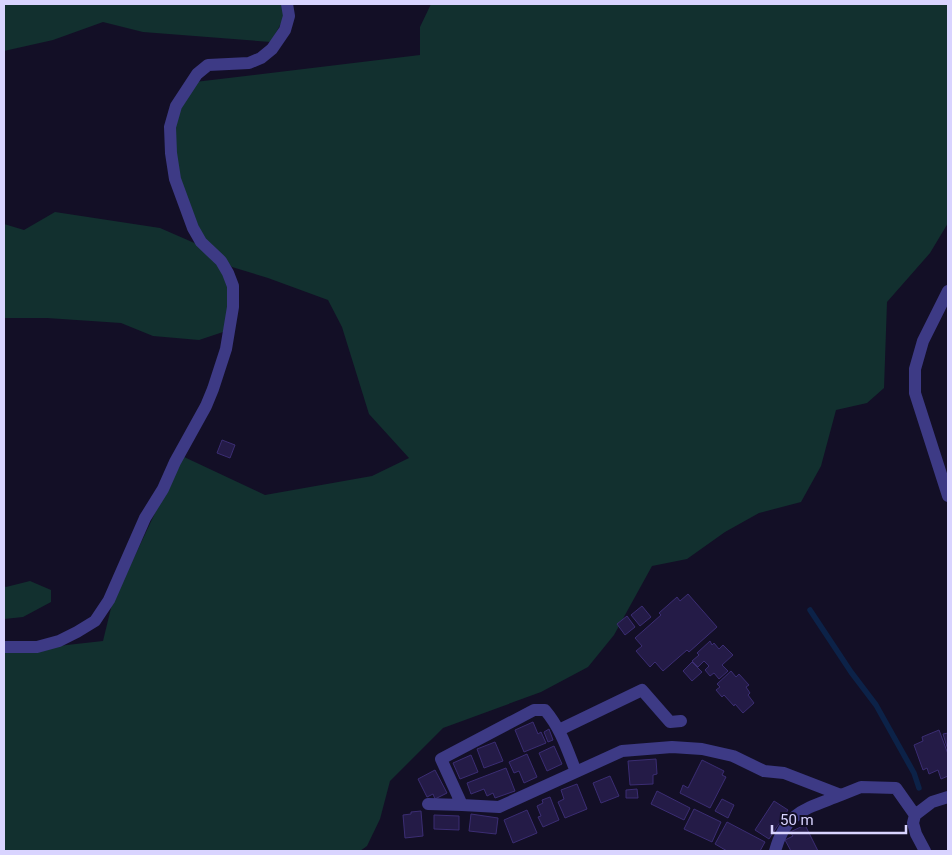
<svg xmlns="http://www.w3.org/2000/svg" width="952" height="855" font-family="Roboto,sans-serif">
<style>
.green{fill:#12302f}
.lines{fill:none;stroke-linecap:round;stroke-linejoin:round}
.stream{stroke:#0c2248;stroke-width:5.5}
.building{fill:#241b47;stroke:#3b2d73}
.minor{stroke:#3d3a85;stroke-width:12}
</style>
<rect width="100%" height="100%" fill="#130f26"/>
<path class="green" d="M 4,4 L 284,4 L 286,14 L 271,42 L 143,32 L 103,22 L 53,40 L 4,51 Z
M 431,4 L 948,4 L 948,223 L 930,253 L 887,302 L 884,388 L 867,403 L 836,410 L 821,466 L 801,502 L 759,513 L 725,532 L 687,559 L 652,566 L 614,635 L 588,667 L 541,692 L 443,728 L 390,781 L 380,819 L 367,846 L 360,851 L 4,851 L 4,652 L 103,641 L 112,604 L 182,456 L 265,495 L 372,476 L 409,458 L 369,414 L 342,327 L 328,300 L 268,278 L 232,267 L 207,245 L 177,181 L 174,135 L 176,113 L 195,82 L 420,55 L 420,27 Z
M 55,212 L 160,228 L 199,245 L 219,264 L 229,283 L 230,307 L 223,332 L 199,340 L 153,336 L 121,323 L 47,318 L 4,318 L 4,224 L 24,230 Z
M 30,581 L 51,590 L 51,602 L 23,617 L 4,619 L 4,586 L 6,587 Z"/>
<g class="lines">
<path class="stream" d="M 810,610 L 851,672 L 876,705 L 914,773 L 919,788"/>
</g>
<path class="building" d="M 222,440 L 235,445 L 230,458 L 217,453 Z
M 688,594 L 717,627 L 689,652 L 687,650 L 663,671 L 655,662 L 650,667 L 636,651 L 642,646 L 635,638 L 661,615 L 659,613 L 677,597 L 680,601 Z
M 642,606 L 651,617 L 640,626 L 631,615 Z
M 627,616 L 635,627 L 625,635 L 617,624 Z
M 710,641 L 712,645 L 714,643 L 719,649 L 723,645 L 733,655 L 722,665 L 728,671 L 719,679 L 714,673 L 710,676 L 705,670 L 709,666 L 704,661 L 698,667 L 692,661 L 699,655 L 697,653 Z
M 692,662 L 702,672 L 692,681 L 683,671 Z
M 731,671 L 736,677 L 739,674 L 749,685 L 746,687 L 750,693 L 748,695 L 754,703 L 743,713 L 735,704 L 734,706 L 724,695 L 722,697 L 716,690 L 720,687 L 717,684 Z
M 533,722 L 538,734 L 541,732 L 546,743 L 524,752 L 515,730 Z
M 549,729 L 553,740 L 548,742 L 544,732 Z
M 939,730 L 948,754 L 948,776 L 941,779 L 938,770 L 929,774 L 927,768 L 923,770 L 914,745 L 923,741 L 922,737 Z
M 948,733 L 948,750 L 943,734 Z
M 495,742 L 503,761 L 484,768 L 477,749 Z
M 554,746 L 562,764 L 547,771 L 539,753 Z
M 527,754 L 537,777 L 524,783 L 519,771 L 514,773 L 509,762 Z
M 471,755 L 478,772 L 460,779 L 453,763 Z
M 656,759 L 657,774 L 653,775 L 653,784 L 630,785 L 628,761 Z
M 702,760 L 724,771 L 722,775 L 726,777 L 710,808 L 680,793 L 683,785 L 688,788 Z
M 506,768 L 515,791 L 495,798 L 493,793 L 487,796 L 484,789 L 471,794 L 467,783 Z
M 435,770 L 447,793 L 435,799 L 433,794 L 427,797 L 418,779 Z
M 610,776 L 619,796 L 601,803 L 593,783 Z
M 577,784 L 587,809 L 565,818 L 558,802 L 564,799 L 561,790 Z
M 637,789 L 638,798 L 626,798 L 626,790 Z
M 657,791 L 690,808 L 684,820 L 651,804 Z
M 550,797 L 559,820 L 543,827 L 538,817 L 541,816 L 537,806 L 543,803 L 542,800 Z
M 722,799 L 734,805 L 728,818 L 715,811 Z
M 774,801 L 788,810 L 769,839 L 755,830 Z
M 694,809 L 721,822 L 712,842 L 684,829 Z
M 527,810 L 537,833 L 513,843 L 504,820 Z
M 421,811 L 423,836 L 405,838 L 403,815 L 411,814 L 411,812 Z
M 471,814 L 498,818 L 496,834 L 469,831 Z
M 434,815 L 459,816 L 459,830 L 434,829 Z
M 727,822 L 765,842 L 760,851 L 727,851 L 715,844 Z
M 805,825 L 818,851 L 791,851 L 785,840 L 793,836 L 790,832 Z"/>
<g class="lines">
<path class="minor" d="M 948,291 L 923,341 L 915,369 L 915,393 L 948,496
M 4,647 L 37,647 L 59,641 L 77,632 L 95,621 L 109,600 L 145,518 L 163,489 L 175,462 L 206,406 L 213,389 L 226,349 L 233,307 L 233,286 L 228,273 L 221,261 L 201,242 L 193,228 L 175,179 L 171,153 L 170,127 L 176,106 L 197,74 L 208,65 L 249,63 L 261,58 L 272,49 L 285,30 L 289,16 L 287,4
M 559,730 L 642,690 L 670,722 L 681,721
M 576,772 C 567,749 561,729 545,710 L 534,710 L 441,759 L 462,805 L 499,807 L 622,751 L 672,747 L 702,749 L 733,756 L 764,771 L 784,773 L 841,795 L 861,787 L 896,788 L 915,815
M 428,804 L 462,805
M 775,851 C 786,811 806,809 841,795
M 925,851 L 916,834 L 913,823 L 915,815 L 932,802 L 948,797"/>
</g>
<rect width="952" height="855" fill="none" stroke="#d9d4ff" stroke-width="10"/>
<path d="M772 825v8h134v-8" fill="none" stroke="#d9d4ff" stroke-width="2.5"/>
<text x="780" y="825" font-size="15" fill="#d9d4ff" stroke="#130f26" stroke-width="4" paint-order="stroke">50 m</text>
</svg>
